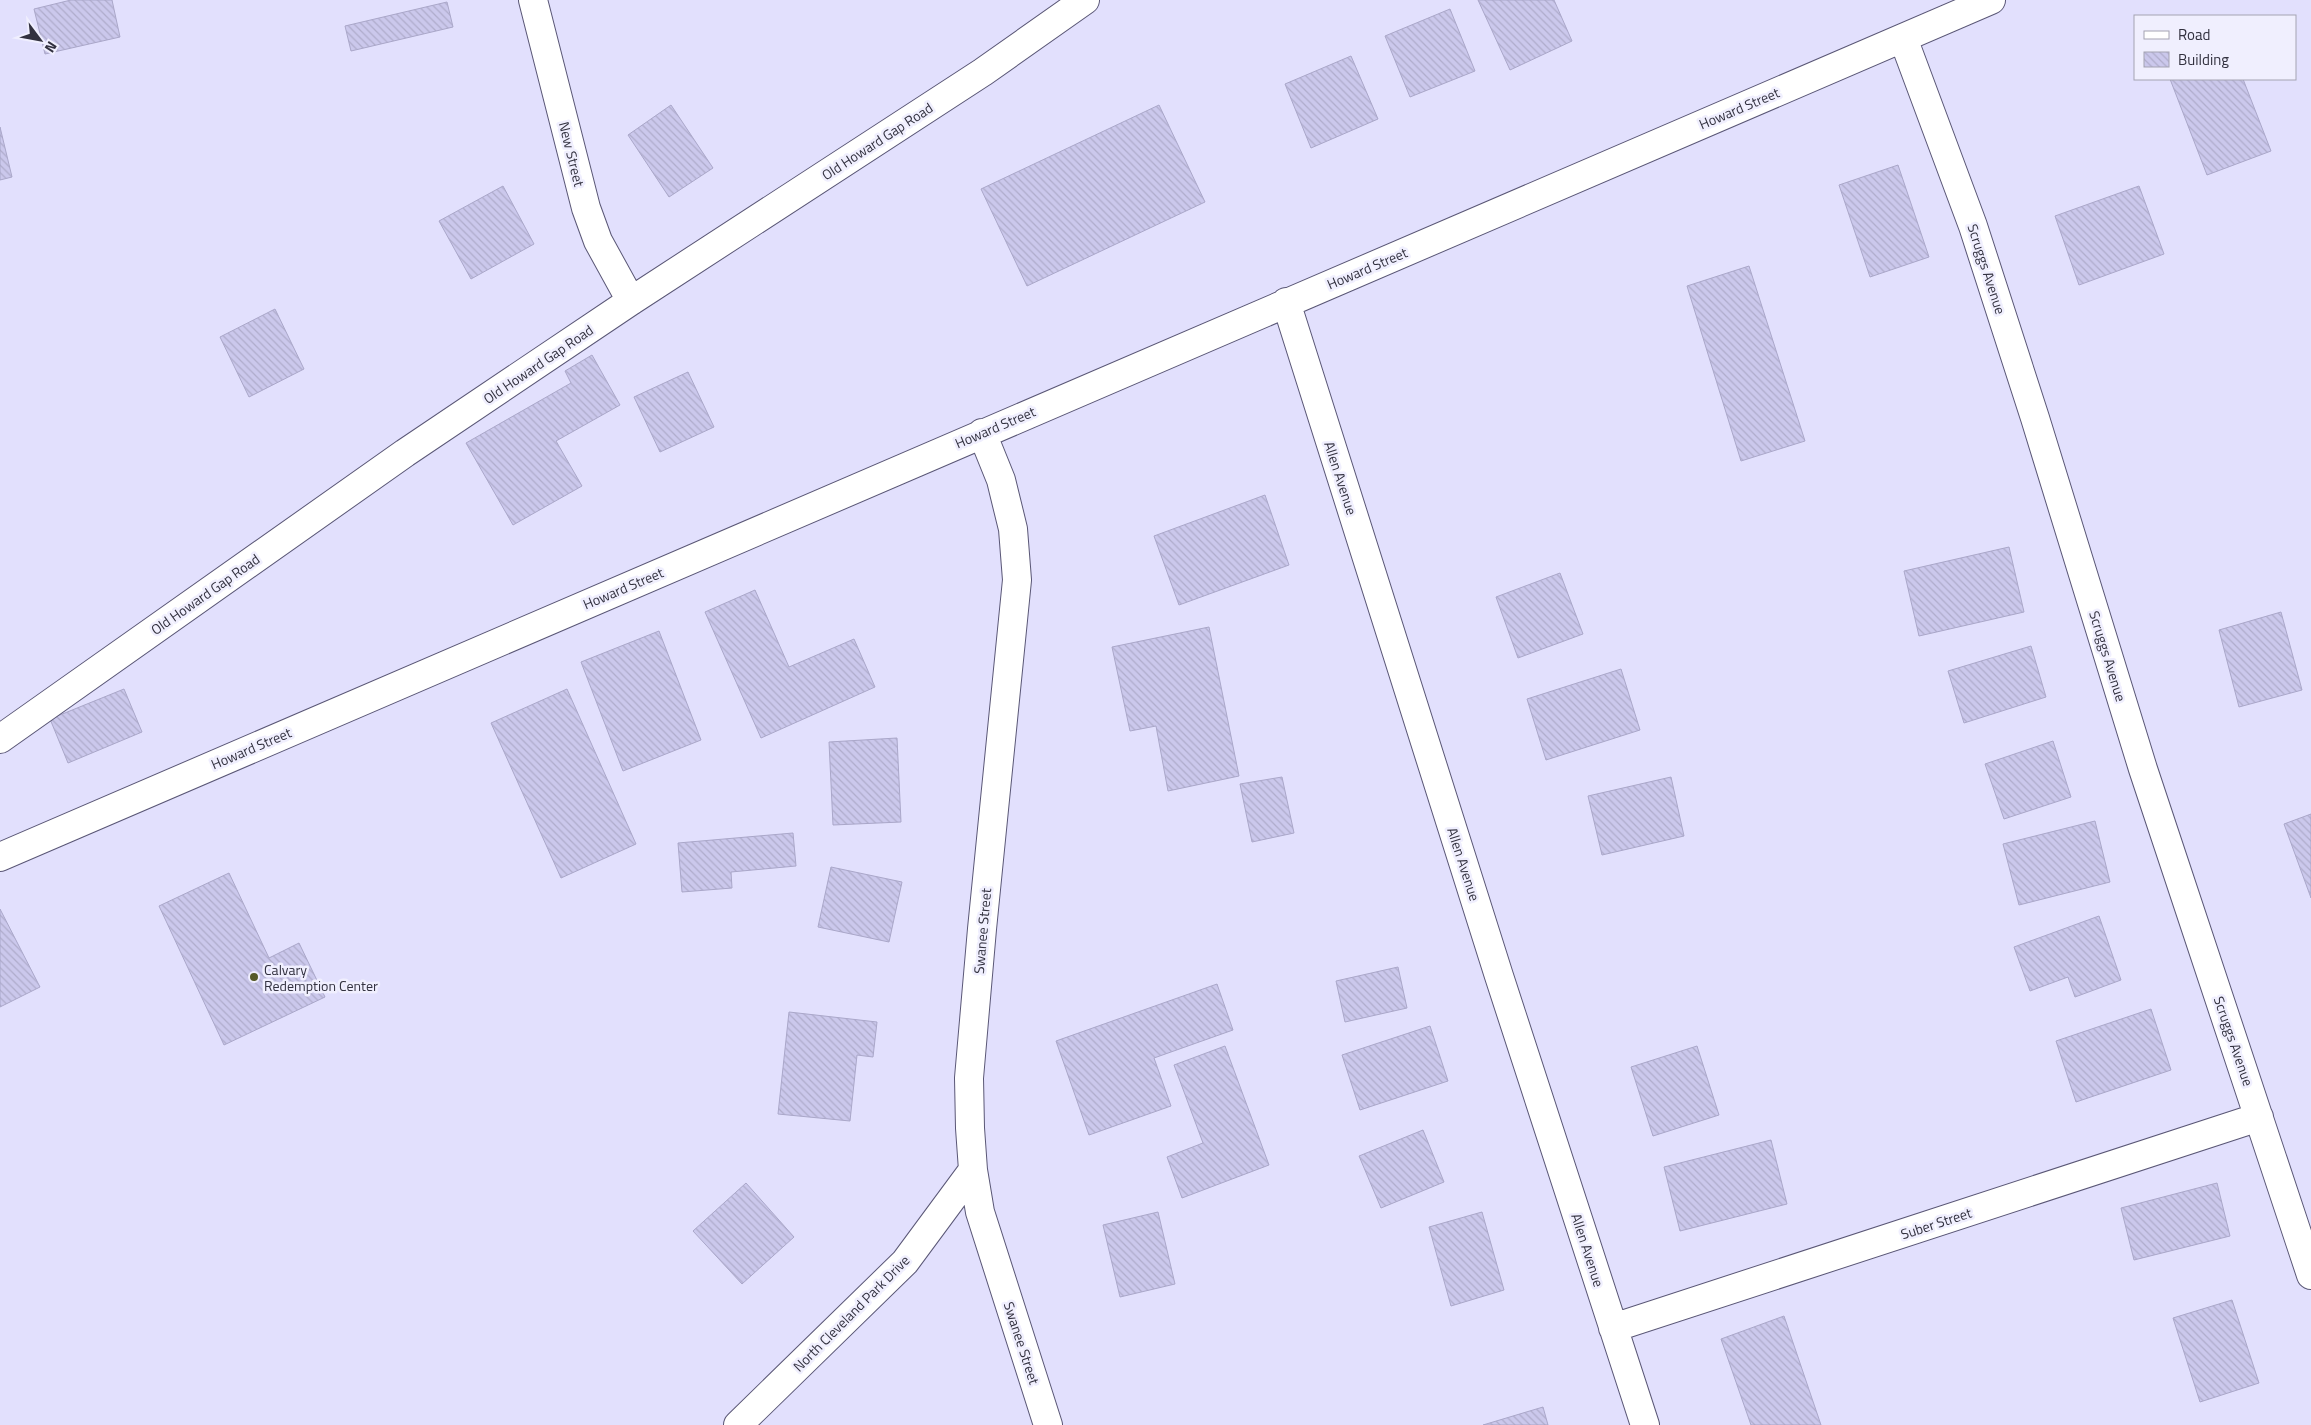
<svg xmlns="http://www.w3.org/2000/svg" width="2311" height="1425" font-family="'Titillium Web',sans-serif">
<style>
.building{fill:url(#building-back-hatch);stroke:#aaa7c9}
.lines{fill:none;stroke-linecap:round;stroke-linejoin:round}
.minor-casing{stroke:#5a5776;stroke-width:30}
.minor{stroke:#fff;stroke-width:28}
.poi-dot{fill:#565a28;stroke:#f0effe;stroke-width:2}
.labels{text-anchor:middle;dominant-baseline:central;stroke-width:5;stroke-linejoin:round;paint-order:stroke}
.street-label{font-size:14px;fill:#32313f;stroke:#f0effe}
.poi-label{font-size:14px;fill:#32313f;stroke:#f0effe;text-anchor:start}
</style>
<defs>
<pattern id="building-back-hatch" width="6" height="6" patternUnits="userSpaceOnUse" patternTransform="scale(1.25)"><rect width="6" height="6" fill="#cbc8ec"/><path d="M-1 5l2 2M0 0l6 6M5-1l2 2" fill="none" stroke="#afaccb"/></pattern>
</defs>
<rect width="100%" height="100%" fill="#e2e0fd"/>
<path class="building" d="M 71,0 L 112,0 L 120,37 L 45,54 L 34,9 Z
M 1478,0 L 1554,0 L 1572,41 L 1510,70 Z
M 447,2 L 453,27 L 351,51 L 345,26 Z
M 1450,9 L 1475,71 L 1410,97 L 1385,36 Z
M 1351,56 L 1378,119 L 1311,148 L 1285,84 Z
M 2170,79 L 2243,79 L 2271,151 L 2207,175 Z
M 671,105 L 713,168 L 669,197 L 628,135 Z
M 1159,105 L 1205,202 L 1027,286 L 981,189 Z
M 0,127 L 12,177 L 0,180 Z
M 1898,165 L 1929,257 L 1870,277 L 1839,185 Z
M 503,186 L 534,244 L 471,279 L 439,221 Z
M 2139,186 L 2164,254 L 2079,285 L 2055,216 Z
M 1749,266 L 1805,441 L 1741,461 L 1687,286 Z
M 275,309 L 304,369 L 249,397 L 220,337 Z
M 592,355 L 620,405 L 556,441 L 582,486 L 513,525 L 466,443 L 571,383 L 565,371 Z
M 688,372 L 714,427 L 660,452 L 634,397 Z
M 1265,495 L 1289,565 L 1179,605 L 1154,536 Z
M 2009,547 L 2024,612 L 1919,636 L 1904,571 Z
M 1560,573 L 1583,634 L 1518,658 L 1496,597 Z
M 755,590 L 789,667 L 854,639 L 875,687 L 761,738 L 705,612 Z
M 2281,612 L 2302,690 L 2239,707 L 2219,630 Z
M 1209,627 L 1239,776 L 1168,791 L 1156,726 L 1130,731 L 1112,647 Z
M 659,631 L 701,740 L 623,771 L 581,662 Z
M 2031,646 L 2046,697 L 1964,723 L 1948,671 Z
M 1621,669 L 1640,730 L 1546,760 L 1527,699 Z
M 124,689 L 142,732 L 68,763 L 50,719 Z
M 567,689 L 636,844 L 561,878 L 491,723 Z
M 897,738 L 901,822 L 833,825 L 829,742 Z
M 2053,741 L 2071,797 L 2004,819 L 1985,764 Z
M 1282,777 L 1294,833 L 1252,842 L 1240,784 Z
M 1671,777 L 1684,836 L 1602,855 L 1588,796 Z
M 2311,814 L 2311,898 L 2284,824 Z
M 2095,821 L 2110,882 L 2019,905 L 2003,844 Z
M 793,833 L 796,866 L 731,872 L 732,888 L 682,892 L 678,843 Z
M 831,867 L 902,882 L 889,942 L 818,927 Z
M 229,873 L 269,958 L 299,943 L 325,997 L 224,1045 L 159,906 Z
M 0,909 L 40,987 L 0,1007 Z
M 2099,916 L 2121,980 L 2075,997 L 2068,977 L 2030,991 L 2014,947 Z
M 1398,967 L 1407,1008 L 1345,1022 L 1336,981 Z
M 1217,984 L 1233,1030 L 1154,1058 L 1171,1106 L 1089,1135 L 1056,1041 Z
M 2151,1009 L 2171,1070 L 2076,1102 L 2056,1041 Z
M 789,1012 L 877,1022 L 873,1057 L 857,1055 L 850,1121 L 778,1114 Z
M 1430,1026 L 1448,1081 L 1360,1110 L 1342,1055 Z
M 1225,1046 L 1269,1165 L 1182,1198 L 1167,1157 L 1203,1143 L 1174,1065 Z
M 1697,1046 L 1719,1115 L 1653,1136 L 1631,1067 Z
M 1423,1130 L 1444,1182 L 1381,1208 L 1359,1156 Z
M 1771,1140 L 1787,1204 L 1680,1231 L 1664,1167 Z
M 746,1183 L 794,1237 L 742,1284 L 693,1231 Z
M 2217,1183 L 2230,1236 L 2134,1260 L 2121,1208 Z
M 1158,1212 L 1175,1284 L 1120,1297 L 1103,1225 Z
M 1482,1212 L 1504,1290 L 1451,1306 L 1429,1227 Z
M 2232,1300 L 2259,1383 L 2200,1402 L 2173,1318 Z
M 1784,1316 L 1821,1425 L 1751,1425 L 1721,1339 Z
M 1543,1407 L 1548,1425 L 1483,1425 Z"/>
<g class="lines">
<g class="minor-casing">
<path id="minor" d="M 533,0 L 586,208 L 598,241 L 631,301
M 1903,38 L 1973,226 L 2035,418 L 2143,769 L 2311,1275
M 1286,302 L 1499,976 L 1645,1425
M 982,433 L 1001,480 L 1013,529 L 1017,580 L 982,929 L 969,1078 L 970,1128 L 973,1170 L 980,1212 L 1048,1425
M 0,739 L 405,453 L 631,301 L 983,72 L 1085,0
M 0,857 L 1991,0
M 1613,1328 L 2259,1117
M 738,1425 L 905,1262 L 973,1170"/>
</g>
<use href="#minor" class="minor"/>
</g>
<circle class="poi-dot" cx="254" cy="977" r="5"/>
<g class="labels">
<g class="street-label">
<text transform="translate(1739 108) rotate(-23)">Howard Street</text>
<text transform="translate(877 141) rotate(-33)">Old Howard Gap Road</text>
<text transform="translate(572 154) rotate(76)">New Street</text>
<text transform="translate(1367 268) rotate(-23)">Howard Street</text>
<text transform="translate(1987 269) rotate(72)">Scruggs Avenue</text>
<text transform="translate(538 364) rotate(-34)">Old Howard Gap Road</text>
<text transform="translate(995 427) rotate(-23)">Howard Street</text>
<text transform="translate(1341 478) rotate(72)">Allen Avenue</text>
<text transform="translate(623 588) rotate(-23)">Howard Street</text>
<text transform="translate(205 594) rotate(-35)">Old Howard Gap Road</text>
<text transform="translate(2108 656) rotate(73)">Scruggs Avenue</text>
<text transform="translate(251 748) rotate(-23)">Howard Street</text>
<text transform="translate(1464 864) rotate(72)">Allen Avenue</text>
<text transform="translate(982 931) rotate(-85)">Swanee Street</text>
<text transform="translate(2234 1041) rotate(71)">Scruggs Avenue</text>
<text transform="translate(1936 1223) rotate(-18)">Suber Street</text>
<text transform="translate(1588 1250) rotate(72)">Allen Avenue</text>
<text transform="translate(851 1313) rotate(-45)">North Cleveland Park Drive</text>
<text transform="translate(1022 1343) rotate(72)">Swanee Street</text>
</g>
<g class="poi-label">
<text x="264" y="969">Calvary<tspan x="264" dy="16">Redemption Center</tspan></text>
</g>
</g>
<rect x="2134" y="15" width="162" height="65" fill="#f0effe" stroke="#a4a3b2"/>
<rect x="2144" y="31" width="25" height="8" fill="#ffffff" stroke="#a4a3b2"/>
<text x="2178" y="40" font-size="15" fill="#32313f">Road</text>
<rect x="2144" y="52" width="25" height="15" fill="url(#building-back-hatch)" stroke="#a4a3b2"/>
<text x="2178" y="65" font-size="15" fill="#32313f">Building</text>
<g transform="translate(40 40) rotate(122)" stroke="#f0effe" stroke-width="4" paint-order="stroke">
<path d="M0-4L9 19L0 12L-9 19Z" fill="#32313f"/>
<text y="-8" font-size="14" font-weight="bold" text-anchor="middle" fill="#32313f">N</text>
</g>
</svg>
